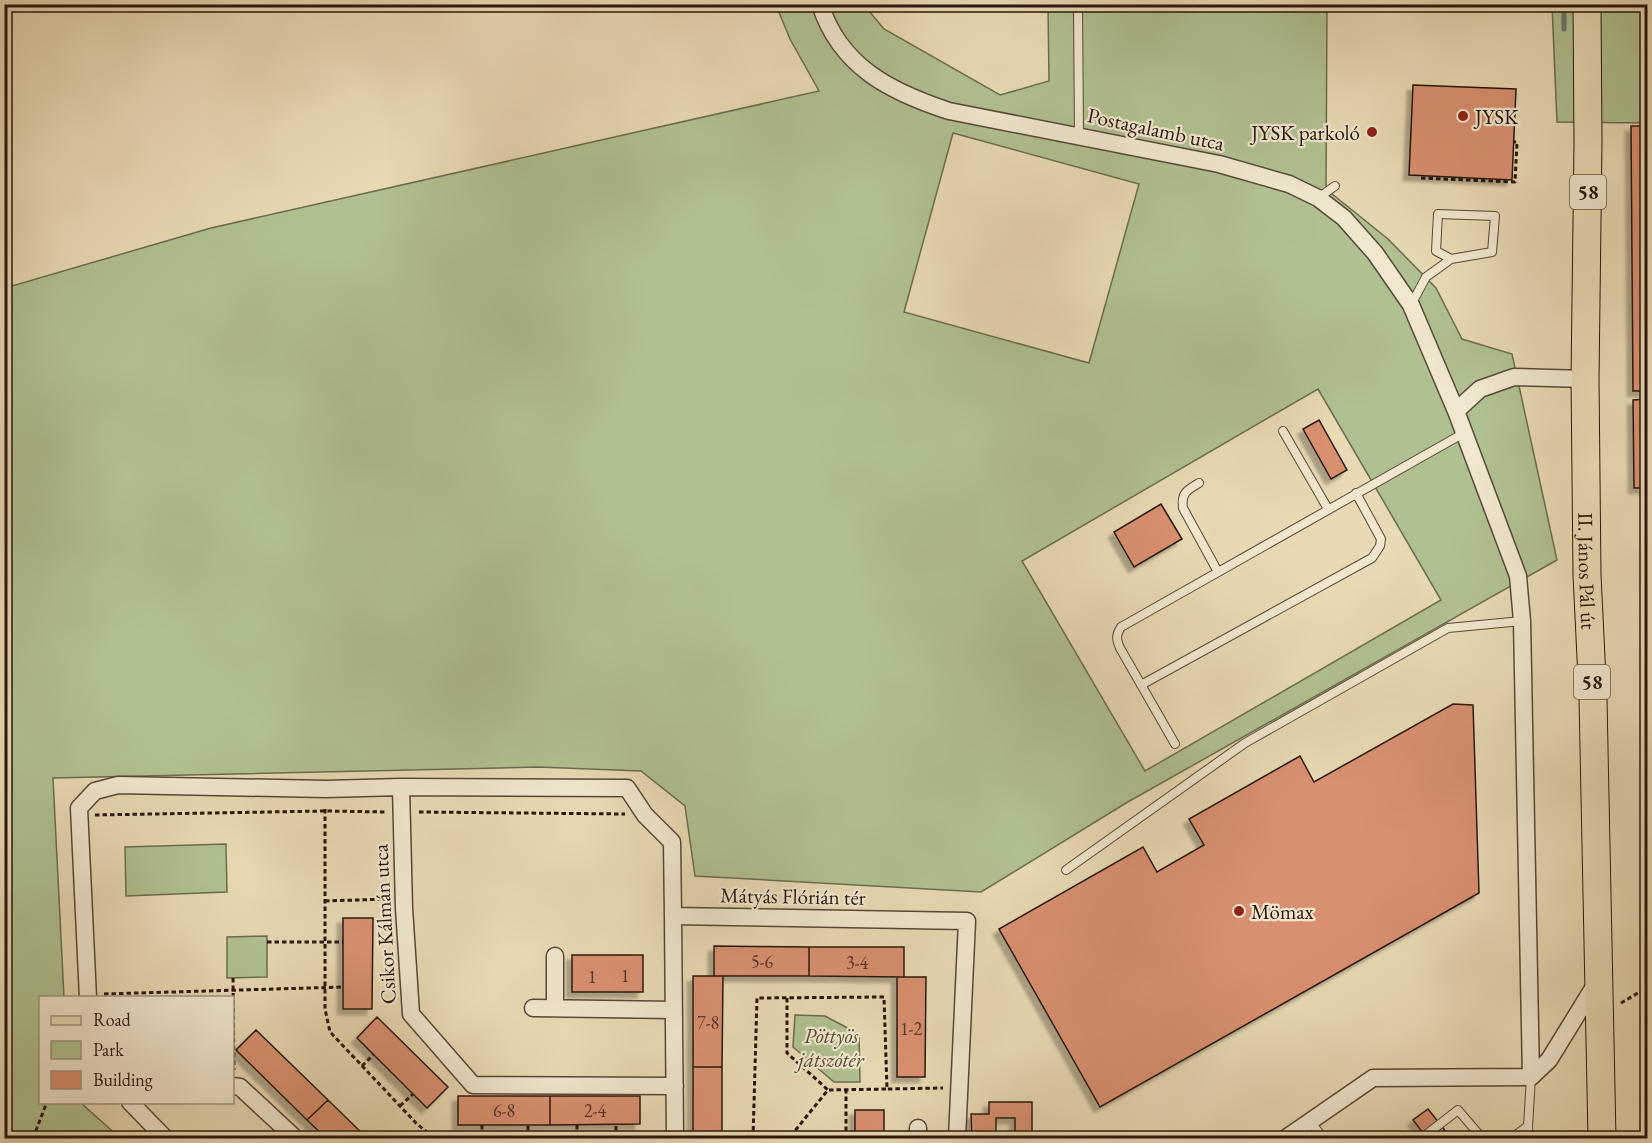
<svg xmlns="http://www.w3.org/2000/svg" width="1652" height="1143" font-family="'EB Garamond',serif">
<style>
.green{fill:#b0c191;stroke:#6c6c4f;stroke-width:1.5;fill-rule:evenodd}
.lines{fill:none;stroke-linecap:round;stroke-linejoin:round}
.stream{stroke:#6b7971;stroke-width:5}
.building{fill:#d99071;stroke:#28170d;stroke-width:1.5;filter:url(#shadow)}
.lane-casing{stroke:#584837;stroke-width:10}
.street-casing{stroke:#584837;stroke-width:19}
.primary-casing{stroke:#28170d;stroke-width:29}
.path{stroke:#28170d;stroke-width:3;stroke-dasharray:4.5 3;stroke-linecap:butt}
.lane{stroke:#f0e7ce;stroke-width:8}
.street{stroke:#f0e7ce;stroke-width:16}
.primary{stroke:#e8dab4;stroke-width:27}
.poi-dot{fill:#8f2418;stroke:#f0e7ce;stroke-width:2}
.labels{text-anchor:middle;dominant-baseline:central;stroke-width:4.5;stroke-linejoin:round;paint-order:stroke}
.number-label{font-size:18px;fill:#543526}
.shield{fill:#f0e7ce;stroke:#645547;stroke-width:1.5}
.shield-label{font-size:20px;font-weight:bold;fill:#28170d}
.poi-label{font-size:21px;fill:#28170d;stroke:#f0e7ce;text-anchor:start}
.street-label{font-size:21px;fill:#28170d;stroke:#f0e7ce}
.park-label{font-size:21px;font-style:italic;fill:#514a35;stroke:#f0e7ce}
</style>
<defs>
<filter id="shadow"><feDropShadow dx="-5.5" dy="5.5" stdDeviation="1.5" flood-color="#0004"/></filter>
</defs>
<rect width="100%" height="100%" fill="#e8dab4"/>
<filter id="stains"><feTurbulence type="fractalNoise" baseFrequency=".00333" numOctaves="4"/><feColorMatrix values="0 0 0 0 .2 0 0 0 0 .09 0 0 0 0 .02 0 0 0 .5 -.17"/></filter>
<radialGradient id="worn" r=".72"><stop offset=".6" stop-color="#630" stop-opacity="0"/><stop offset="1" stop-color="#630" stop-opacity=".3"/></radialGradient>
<path class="green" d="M 776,5 L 864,5 L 884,29 L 1000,95 L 1049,81 L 1048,5 L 1327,5 L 1326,189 L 1388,239 L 1436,288 L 1462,339 L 1512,354 L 1557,560 L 1126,803 L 981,892 L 695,876 L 685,806 L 641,771 L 538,767 L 53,778 L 64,997 L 40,998 L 40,1102 L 81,1103 L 120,1138 L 5,1138 L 5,288 L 211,228 L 819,91 L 790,39 ZM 953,133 L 1139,184 L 1089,363 L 904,312 ZM 1318,389 L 1441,600 L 1145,771 L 1022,561 Z
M 1552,5 L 1647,5 L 1647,123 L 1557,122 Z
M 226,844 L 227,892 L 126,896 L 125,847 Z
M 267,936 L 267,977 L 227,978 L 227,937 Z
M 795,1015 L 825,1016 L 859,1034 L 860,1082 L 834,1082 L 793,1047 Z"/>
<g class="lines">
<path class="stream" d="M 1564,4 L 1564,29"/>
</g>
<path class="building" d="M 1413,85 L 1516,89 L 1512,180 L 1409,175 Z
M 1631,126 L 1646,126 L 1648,391 L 1633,391 Z
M 1648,399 L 1648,488 L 1634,488 L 1633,400 Z
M 1319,420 L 1347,470 L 1331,479 L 1303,429 Z
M 1161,504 L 1182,539 L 1134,567 L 1114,532 Z
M 1453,704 L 1473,705 L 1479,893 L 1100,1107 L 999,929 L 1143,847 L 1157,872 L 1204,845 L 1189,819 L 1300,756 L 1314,782 Z
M 343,918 L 373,918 L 372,1009 L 343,1009 Z
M 714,946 L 809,947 L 809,976 L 714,976 Z
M 809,947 L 904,947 L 904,977 L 809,976 Z
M 572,955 L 643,955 L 643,992 L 572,992 Z
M 693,976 L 723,976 L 722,1067 L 693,1067 Z
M 897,977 L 926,977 L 925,1077 L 897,1077 Z
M 377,1017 L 448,1087 L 427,1108 L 357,1038 Z
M 256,1030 L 328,1100 L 307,1120 L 236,1050 Z
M 693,1067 L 722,1067 L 722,1138 L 693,1138 Z
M 458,1096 L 550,1096 L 550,1125 L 458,1125 Z
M 550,1096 L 640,1096 L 640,1124 L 550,1125 Z
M 328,1100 L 367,1138 L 326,1138 L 307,1120 Z
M 989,1102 L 1032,1102 L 1032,1138 L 1015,1138 L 1015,1118 L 996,1118 L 996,1138 L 972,1138 L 971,1114 L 989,1114 Z
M 1428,1109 L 1451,1138 L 1427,1138 L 1413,1120 Z
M 855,1110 L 884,1110 L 884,1138 L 855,1138 Z"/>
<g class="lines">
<g class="lane-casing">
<path id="lane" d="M 1078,4 L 1079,136
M 1318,198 L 1335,186
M 1411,305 L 1426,277 L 1451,259 L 1492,252 L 1495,216 L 1438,214 L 1436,251 L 1451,259
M 1283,431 L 1328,509
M 1199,483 C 1187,490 1181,493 1183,508 L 1218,572
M 1141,685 L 1372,558 L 1380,546 L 1381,539 L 1356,493
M 1175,744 L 1120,648 C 1116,639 1116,635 1121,627 L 1464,433
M 1066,870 L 1245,743 L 1448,628 L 1522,621
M 1310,1121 L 1323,1138
M 1422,1138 L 1458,1110 L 1482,1138
M 1512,1138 L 1528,1126
M 1529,1138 L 1528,1126 L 1531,1077"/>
</g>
<g class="street-casing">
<path id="street" d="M 820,4 C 840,67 891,92 949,111 L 1219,164 L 1289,184 L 1318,198 L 1344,218 L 1375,253 L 1411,305 L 1456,411 L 1518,576 L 1522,621 L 1531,1077
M 1456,411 L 1480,389 L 1514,377 L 1585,379
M 401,787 L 404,908 L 411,1014 L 473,1085 L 675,1086
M 88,998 L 79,808 L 95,791 L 118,785 L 326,789 L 401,787 L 627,788 L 645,815 L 672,842 L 673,916
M 533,1008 L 674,1010
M 555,1008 L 555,956
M 232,1086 L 240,1087 L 295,1138
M 130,1102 L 165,1138
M 675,1138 L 673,916 L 967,921 L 957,1138
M 918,1138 L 918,1128
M 1286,1138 L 1373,1078 L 1531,1077 L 1549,1060 L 1597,982"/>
</g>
<g class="primary-casing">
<g id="primary">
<path id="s1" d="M 1587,4 L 1588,143 L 1585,379 L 1587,575 L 1593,699 L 1602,1138"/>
</g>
</g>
<path class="path" d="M 1421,178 L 1515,182 L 1517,142 L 1513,142
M 325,809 L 325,1009 L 330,1032 L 416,1123 L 434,1138
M 419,812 L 625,814
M 95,815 L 325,811 L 385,812
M 325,901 L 387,899
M 267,942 L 343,942
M 233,978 L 234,1070
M 104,994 L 343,987
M 787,998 L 787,1053 L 828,1090 L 789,1138
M 1621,1003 L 1648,987
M 362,1066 L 373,1055
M 846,1089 L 846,1138
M 829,1090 L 887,1089
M 400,1106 L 413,1094
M 482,1125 L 482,1138
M 577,1125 L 577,1138
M 33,1138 L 47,1102
M 321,1138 L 323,1136
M 528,1138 L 528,1125
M 616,1138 L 616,1125
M 753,1138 L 757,998 L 884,997 L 887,1089 L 943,1088"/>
<use href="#lane" class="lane"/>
<use href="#street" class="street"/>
<use href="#primary" class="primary"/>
</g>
<g class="poi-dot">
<circle cx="1463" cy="116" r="6"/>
<circle cx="1372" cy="132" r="6"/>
<circle cx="1239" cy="911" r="6"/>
</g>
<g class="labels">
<g class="number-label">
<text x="762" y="961">5-6</text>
<text x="857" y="962">3-4</text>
<text x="625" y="975">1</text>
<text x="592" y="976">1</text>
<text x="708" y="1022">7-8</text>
<text x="911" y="1028">1-2</text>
<text x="504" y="1110">6-8</text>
<text x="595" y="1110">2-4</text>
</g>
<g class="shield">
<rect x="1570" y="175" width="36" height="34" rx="4.5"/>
<rect x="1574" y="665" width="36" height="34" rx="4.5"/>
</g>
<g class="shield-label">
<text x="1588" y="192">58</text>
<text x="1592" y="682">58</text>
</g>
<g class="poi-label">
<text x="1475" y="116">JYSK</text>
<text x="1360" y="132" text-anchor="end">JYSK parkoló</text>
<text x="1251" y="911">Mömax</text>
</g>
<g class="street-label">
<text transform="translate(1156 129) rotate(12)">Postagalamb utca</text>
<text stroke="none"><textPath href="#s1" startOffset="567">II. János Pál út</textPath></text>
<text transform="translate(793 896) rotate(1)">Mátyás Flórián tér</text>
<text transform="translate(384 924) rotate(-93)">Csikor Kálmán utca</text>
</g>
<g class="park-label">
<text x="831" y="1035">Pöttyös<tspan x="831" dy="24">játszótér</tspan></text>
</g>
</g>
<rect width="1652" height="1143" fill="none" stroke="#e8dab4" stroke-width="24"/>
<rect x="6" y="6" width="1640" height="1131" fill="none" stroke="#28170d" stroke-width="3"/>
<rect x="12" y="12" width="1628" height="1119" fill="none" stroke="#28170d" stroke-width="1.5"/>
<rect x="39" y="996" width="195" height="108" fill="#f0e7ce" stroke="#a09481" stroke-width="1.5"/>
<rect x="51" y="1016" width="30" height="9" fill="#e8dab4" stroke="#a09481" stroke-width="1.5"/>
<text x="93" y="1026" font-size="18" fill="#28170d">Road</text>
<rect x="51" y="1041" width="30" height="18" fill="#b0c191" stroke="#a09481" stroke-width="1.5"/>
<text x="93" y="1056" font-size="18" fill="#28170d">Park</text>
<rect x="51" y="1071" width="30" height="18" fill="#d99071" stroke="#a09481" stroke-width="1.5"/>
<text x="93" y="1086" font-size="18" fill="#28170d">Building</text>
<rect width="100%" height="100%" filter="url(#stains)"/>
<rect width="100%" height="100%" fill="url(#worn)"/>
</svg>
